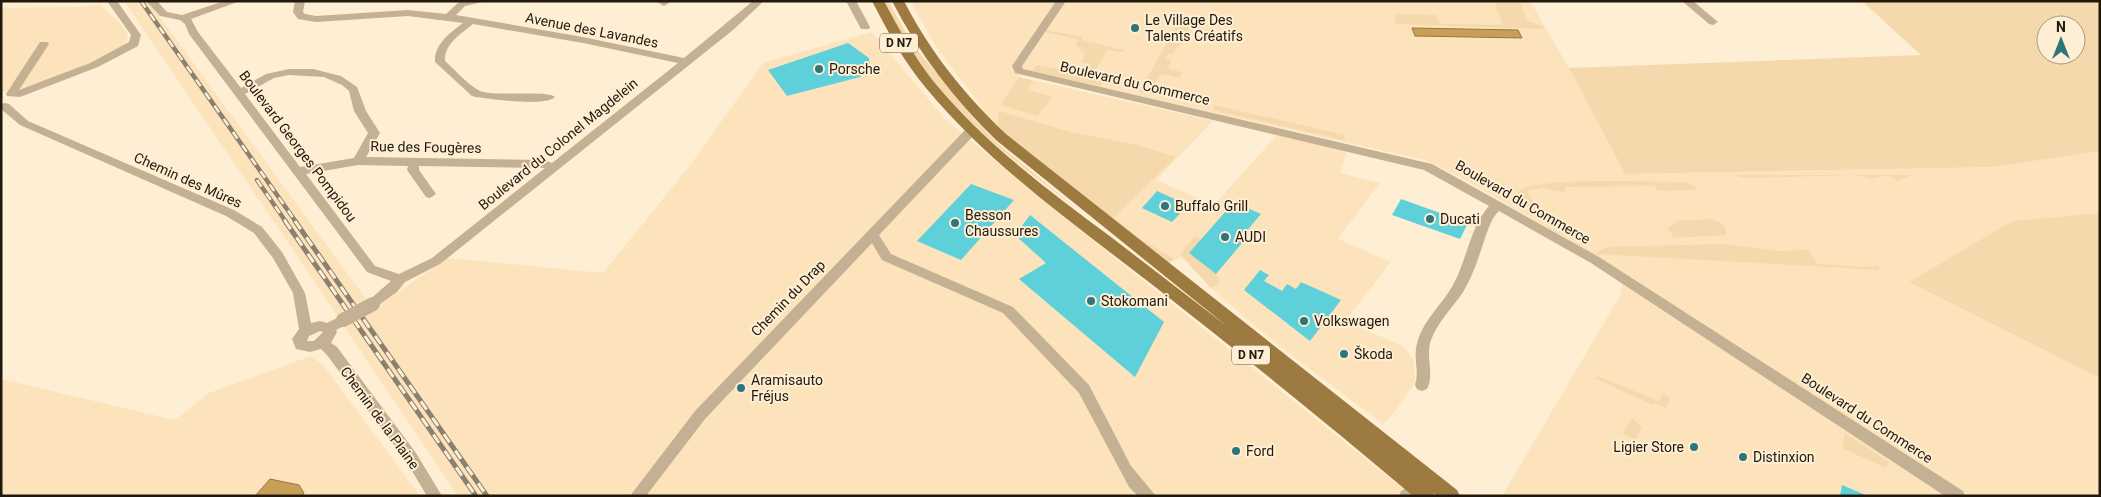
<svg xmlns="http://www.w3.org/2000/svg" width="2101" height="497" font-family="Roboto,sans-serif">
<style>
.built{fill:#fce3bb}
.green{fill:#f5d9ac;fill-rule:evenodd}
.water{fill:#c99f57;stroke:#967741}
.building{fill:#5ed0d9}
.lines{fill:none;stroke-linecap:round;stroke-linejoin:round}
.minor{fill:#c4b193;fill-rule:evenodd}
.major{fill:#9d7b40;fill-rule:evenodd}
.rail-far1-casing{stroke:#8c816e;stroke-width:4.5}
.rail-casing{stroke:#8c816e;stroke-width:5}
.rail-far1{stroke:#feeed4;stroke-width:2.5;stroke-dasharray:8;stroke-linecap:butt}
.rail{stroke:#feeed4;stroke-width:3;stroke-dasharray:10;stroke-linecap:butt}
.minor-bridge{stroke:#c4b193;stroke-width:14}
.poi-dot{fill:#2c757b;stroke:#feeed4;stroke-width:2}
.labels{text-anchor:middle;dominant-baseline:central;stroke-width:4;stroke-linejoin:round;paint-order:stroke}
.shield{fill:#feeed4;stroke:#635949;stroke-width:1}
.shield-label{font-size:12px;font-weight:bold;fill:#20190d}
.poi-label{font-size:14px;fill:#20190d;stroke:#feeed4;text-anchor:start}
.street-label{font-size:14px;fill:#20190d;stroke:#feeed4}
</style>
<rect width="100%" height="100%" fill="#feeed4"/>
<path class="built" d="M 124,1 L 148,1 L 369,303 L 339,318 Z
M 910,1 L 1530,1 L 1569,68 L 1625,174 L 1994,167 L 2100,151 L 2100,213 L 2012,221 L 1909,282 L 2100,378 L 2100,496 L 1502,496 L 1621,294 L 1624,273 L 1462,178 L 1425,160 L 1024,70 L 1019,77 L 1213,121 L 1156,180 L 1214,205 L 1277,135 L 1347,151 L 1340,173 L 1380,183 L 1338,239 L 1391,262 L 1345,321 L 1403,346 L 1414,361 L 1415,382 L 1394,413 L 1383,424 L 1274,342 L 1211,288 L 1182,257 L 1168,263 L 997,127 L 939,51 Z
M 99,4 L 118,21 L 127,33 L 128,38 L 124,45 L 83,66 L 35,86 L 1,92 L 1,8 L 83,7 Z
M 872,32 L 945,119 L 1035,194 L 1412,496 L 458,496 L 343,325 L 373,309 L 448,258 L 603,273 L 691,164 L 763,63 Z
M 311,356 L 324,366 L 420,496 L 1,496 L 1,379 L 175,420 L 209,393 Z"/>
<path class="green" d="M 884,1 L 888,1 L 913,45 L 975,120 L 997,143 L 1076,208 C 1001,152 921,91 884,1 Z
M 1494,1 L 1520,1 L 1527,21 L 1543,26 L 1544,29 L 1396,24 L 1394,14 L 1436,15 L 1439,24 L 1503,25 Z
M 1862,1 L 2100,1 L 2100,151 L 1994,167 L 1625,174 L 1569,68 L 1921,55 ZM 2046,25 L 2076,25 L 2076,55 L 2046,55 Z
M 1182,16 L 1191,22 L 1185,37 L 1173,54 L 1168,54 L 1165,58 L 1171,60 L 1168,69 L 1182,72 L 1179,78 L 1162,74 L 1155,83 L 1149,83 L 1143,93 L 1139,92 Z
M 1047,30 L 1083,37 L 1081,40 L 1124,50 L 1123,52 L 1107,50 L 1093,75 L 1106,79 L 1100,86 L 1033,71 L 1036,65 L 1086,74 L 1091,64 L 1082,62 L 1085,55 L 1075,43 L 1080,40 L 1046,32 Z
M 1019,77 L 1033,81 L 1028,90 L 1053,97 L 1037,116 L 1000,105 Z
M 1214,105 L 1345,135 L 1343,140 L 1213,110 Z
M 999,111 L 1074,133 L 1134,144 L 1176,157 L 1113,218 L 1139,238 L 1174,259 L 1168,263 L 997,127 Z
M 1732,175 L 1911,175 L 1898,181 L 1888,175 L 1871,179 L 1856,175 L 1746,178 Z
M 1682,182 L 1691,184 L 1697,188 L 1694,190 L 1658,191 L 1655,186 L 1565,187 L 1565,192 L 1554,191 L 1544,188 L 1527,190 L 1537,209 L 1546,209 L 1550,216 L 1560,222 C 1546,222 1528,207 1516,200 C 1517,196 1517,192 1521,190 C 1540,177 1652,182 1682,182 Z
M 2100,213 L 2100,378 L 1909,282 L 2012,221 Z
M 1709,219 C 1718,221 1728,224 1726,235 L 1674,238 L 1667,227 L 1676,224 L 1675,221 Z
M 1195,236 L 1202,239 L 1189,253 L 1216,274 L 1220,282 L 1211,288 L 1180,254 Z
M 1726,244 L 1777,251 L 1808,250 L 1818,264 L 1865,267 L 1877,265 L 1882,270 L 1595,254 L 1606,247 Z
M 1597,376 L 1659,401 L 1662,393 L 1670,397 L 1666,408 L 1654,403 L 1653,405 L 1596,379 Z
M 1632,418 L 1642,427 L 1635,440 L 1623,434 Z
M 1845,433 L 1889,462 L 1886,468 L 1842,448 Z"/>
<path class="water" d="M 1412,28 L 1518,30 L 1522,38 L 1415,36 Z
M 270,479 L 299,485 L 304,493 L 302,496 L 255,496 Z"/>
<path class="building" d="M 848,43 L 869,58 L 870,69 L 860,77 L 787,96 L 768,70 Z
M 971,184 L 1014,200 L 961,260 L 917,241 Z
M 1157,191 L 1188,205 L 1172,222 L 1142,208 Z
M 1401,199 L 1468,223 L 1460,239 L 1392,215 Z
M 1234,202 L 1261,214 L 1244,234 L 1248,236 L 1216,274 L 1189,253 Z
M 1030,215 L 1164,322 L 1135,377 L 1019,279 L 1046,263 L 1015,235 Z
M 1260,270 L 1269,275 L 1264,281 L 1282,291 L 1287,284 L 1296,289 L 1301,282 L 1341,300 L 1310,341 L 1244,290 Z
M 1842,485 L 1868,496 L 1840,496 Z"/>
<g class="lines">
<path class="minor" d="M 107,1 L 117,1 L 141,35 L 138,46 L 98,67 L 20,97 L 7,96 L 6,94 L 40,42 L 48,42 L 49,44 L 19,90 L 90,63 L 129,42 L 131,35 Z
M 146,1 L 157,1 L 167,12 L 182,15 L 224,1 L 240,1 L 191,19 L 198,32 L 241,88 L 266,74 L 289,69 L 313,69 L 341,76 L 357,87 L 366,111 L 380,133 L 366,157 L 544,160 L 552,163 L 678,63 L 583,43 L 473,24 C 461,34 444,44 445,61 C 455,70 466,83 478,90 C 492,98 547,89 555,97 C 545,107 492,99 476,97 L 472,96 L 435,62 C 434,44 450,33 463,23 L 408,16 L 316,22 L 298,19 L 293,12 L 295,1 L 305,1 L 303,12 L 305,14 L 316,16 L 408,10 L 446,14 L 459,2 L 486,1 L 465,6 L 456,15 L 583,37 L 684,58 L 753,1 L 764,1 L 733,30 L 440,264 L 405,282 L 397,292 L 373,309 L 368,307 L 366,304 L 368,301 L 391,281 L 367,272 L 189,34 L 185,24 L 180,20 L 160,16 ZM 289,75 L 324,77 L 342,85 L 349,91 L 354,111 L 368,133 L 354,158 L 300,167 L 245,94 L 274,78 ZM 358,165 L 408,166 L 407,170 L 426,197 L 430,198 L 436,194 L 419,170 L 419,166 L 545,168 L 432,258 L 399,274 L 375,266 L 306,174 Z
M 655,1 L 668,1 L 669,3 L 664,6 Z
M 846,1 L 856,1 L 870,27 L 869,29 L 861,29 Z
M 1056,1 L 1066,1 L 1022,66 L 1023,69 L 1432,164 L 1599,257 L 1963,491 L 1965,496 L 1945,496 L 1591,263 L 1499,211 C 1491,219 1489,227 1485,238 C 1479,256 1473,276 1463,292 C 1453,307 1437,323 1431,340 C 1425,357 1435,373 1427,389 L 1422,391 L 1417,389 L 1415,385 C 1420,369 1412,358 1418,340 C 1424,320 1443,303 1453,285 C 1467,260 1470,227 1489,206 L 1424,170 L 1015,73 L 1012,66 Z
M 1682,1 L 1693,1 L 1718,22 L 1713,25 L 1709,24 Z
M 5,103 L 9,104 L 28,121 L 234,210 L 262,227 L 282,252 L 305,293 L 311,323 L 320,321 L 327,323 L 343,315 L 348,316 L 350,320 L 348,324 L 336,330 L 337,332 L 331,343 L 337,347 L 416,453 L 442,496 L 427,496 L 406,461 L 327,355 L 321,349 L 310,352 L 296,349 L 292,339 L 299,329 L 293,293 L 273,258 L 254,233 L 226,216 L 20,125 L 1,109 L 1,104 ZM 320,331 L 323,332 L 314,341 L 307,341 L 309,336 Z
M 971,127 L 977,131 L 975,134 L 879,235 L 891,254 L 1013,307 L 1089,385 L 1131,466 L 1156,496 L 1138,496 L 1129,487 L 1079,393 L 1003,313 L 882,260 L 872,243 L 705,419 L 646,496 L 630,496 L 695,411 L 967,128 Z
M 1417,482 L 1422,483 L 1425,488 C 1419,497 1409,496 1399,496 L 1401,491 Z"/>
<path class="major" d="M 872,1 L 884,1 C 899,29 914,57 934,82 C 984,143 1048,190 1111,237 C 1150,267 1189,297 1228,327 L 996,140 C 954,99 919,54 892,1 L 904,1 C 930,52 965,95 1006,134 L 1457,490 L 1460,496 L 1437,496 L 1433,493 L 1435,496 L 1413,496 C 1328,424 1241,354 1154,286 C 1074,224 991,166 926,88 C 904,62 888,32 872,1 Z"/>
<g class="rail-far1-casing">
<path id="rail-far1" d="M 141,1 L 296,222
M 257,180 L 286,222"/>
</g>
<g class="rail-casing">
<path id="rail" d="M 285,221 L 476,496
M 295,221 L 487,496"/>
</g>
<use href="#rail-far1" class="rail-far1"/>
<use href="#rail" class="rail"/>
<path class="minor-bridge" d="M 343,320 L 373,304"/>
</g>
<g class="poi-dot">
<circle cx="1135" cy="28" r="5"/>
<circle cx="819" cy="69" r="5"/>
<circle cx="1165" cy="206" r="5"/>
<circle cx="1430" cy="219" r="5"/>
<circle cx="955" cy="223" r="5"/>
<circle cx="1225" cy="237" r="5"/>
<circle cx="1091" cy="301" r="5"/>
<circle cx="1304" cy="321" r="5"/>
<circle cx="1344" cy="354" r="5"/>
<circle cx="741" cy="388" r="5"/>
<circle cx="1694" cy="447" r="5"/>
<circle cx="1236" cy="451" r="5"/>
<circle cx="1743" cy="457" r="5"/>
</g>
<g class="labels">
<g class="shield">
<rect x="880" y="33.5" width="38" height="19" rx="4"/>
<rect x="1232" y="345.5" width="38" height="19" rx="4"/>
</g>
<g class="shield-label">
<text x="899" y="43">D N7</text>
<text x="1251" y="355">D N7</text>
</g>
<g class="poi-label">
<text x="1145" y="20">Le Village Des<tspan x="1145" dy="16">Talents Créatifs</tspan></text>
<text x="829" y="69">Porsche</text>
<text x="1175" y="206">Buffalo Grill</text>
<text x="965" y="215">Besson<tspan x="965" dy="16">Chaussures</tspan></text>
<text x="1440" y="219">Ducati</text>
<text x="1235" y="237">AUDI</text>
<text x="1101" y="301">Stokomani</text>
<text x="1314" y="321">Volkswagen</text>
<text x="1354" y="354">Škoda</text>
<text x="751" y="380">Aramisauto<tspan x="751" dy="16">Fréjus</tspan></text>
<text x="1684" y="447" text-anchor="end">Ligier Store</text>
<text x="1246" y="451">Ford</text>
<text x="1753" y="457">Distinxion</text>
</g>
<g class="street-label">
<text transform="translate(592 30) rotate(11)">Avenue des Lavandes</text>
<text transform="translate(1135 83) rotate(13)">Boulevard du Commerce</text>
<text transform="translate(558 144) rotate(-39)">Boulevard du Colonel Magdelein</text>
<text transform="translate(298 146) rotate(53)">Boulevard Georges Pompidou</text>
<text transform="translate(426 147) rotate(1)">Rue des Fougères</text>
<text transform="translate(188 180) rotate(24)">Chemin des Mûres</text>
<text transform="translate(1523 202) rotate(30)">Boulevard du Commerce</text>
<text transform="translate(788 298) rotate(-46)">Chemin du Drap</text>
<text transform="translate(380 418) rotate(54)">Chemin de la Plaine</text>
<text transform="translate(1867 418) rotate(33)">Boulevard du Commerce</text>
</g>
</g>
<rect width="2101" height="497" fill="none" stroke="#20190d" stroke-width="5"/>
<g transform="translate(2061 40)"><circle r="24" fill="#feeed4" stroke="#a59984"/>
<path d="M0-4L9 19L0 12L-9 19Z" fill="#2c757b"/>
<text y="-8" font-size="14" font-weight="bold" text-anchor="middle" fill="#20190d">N</text>
</g>
</svg>
